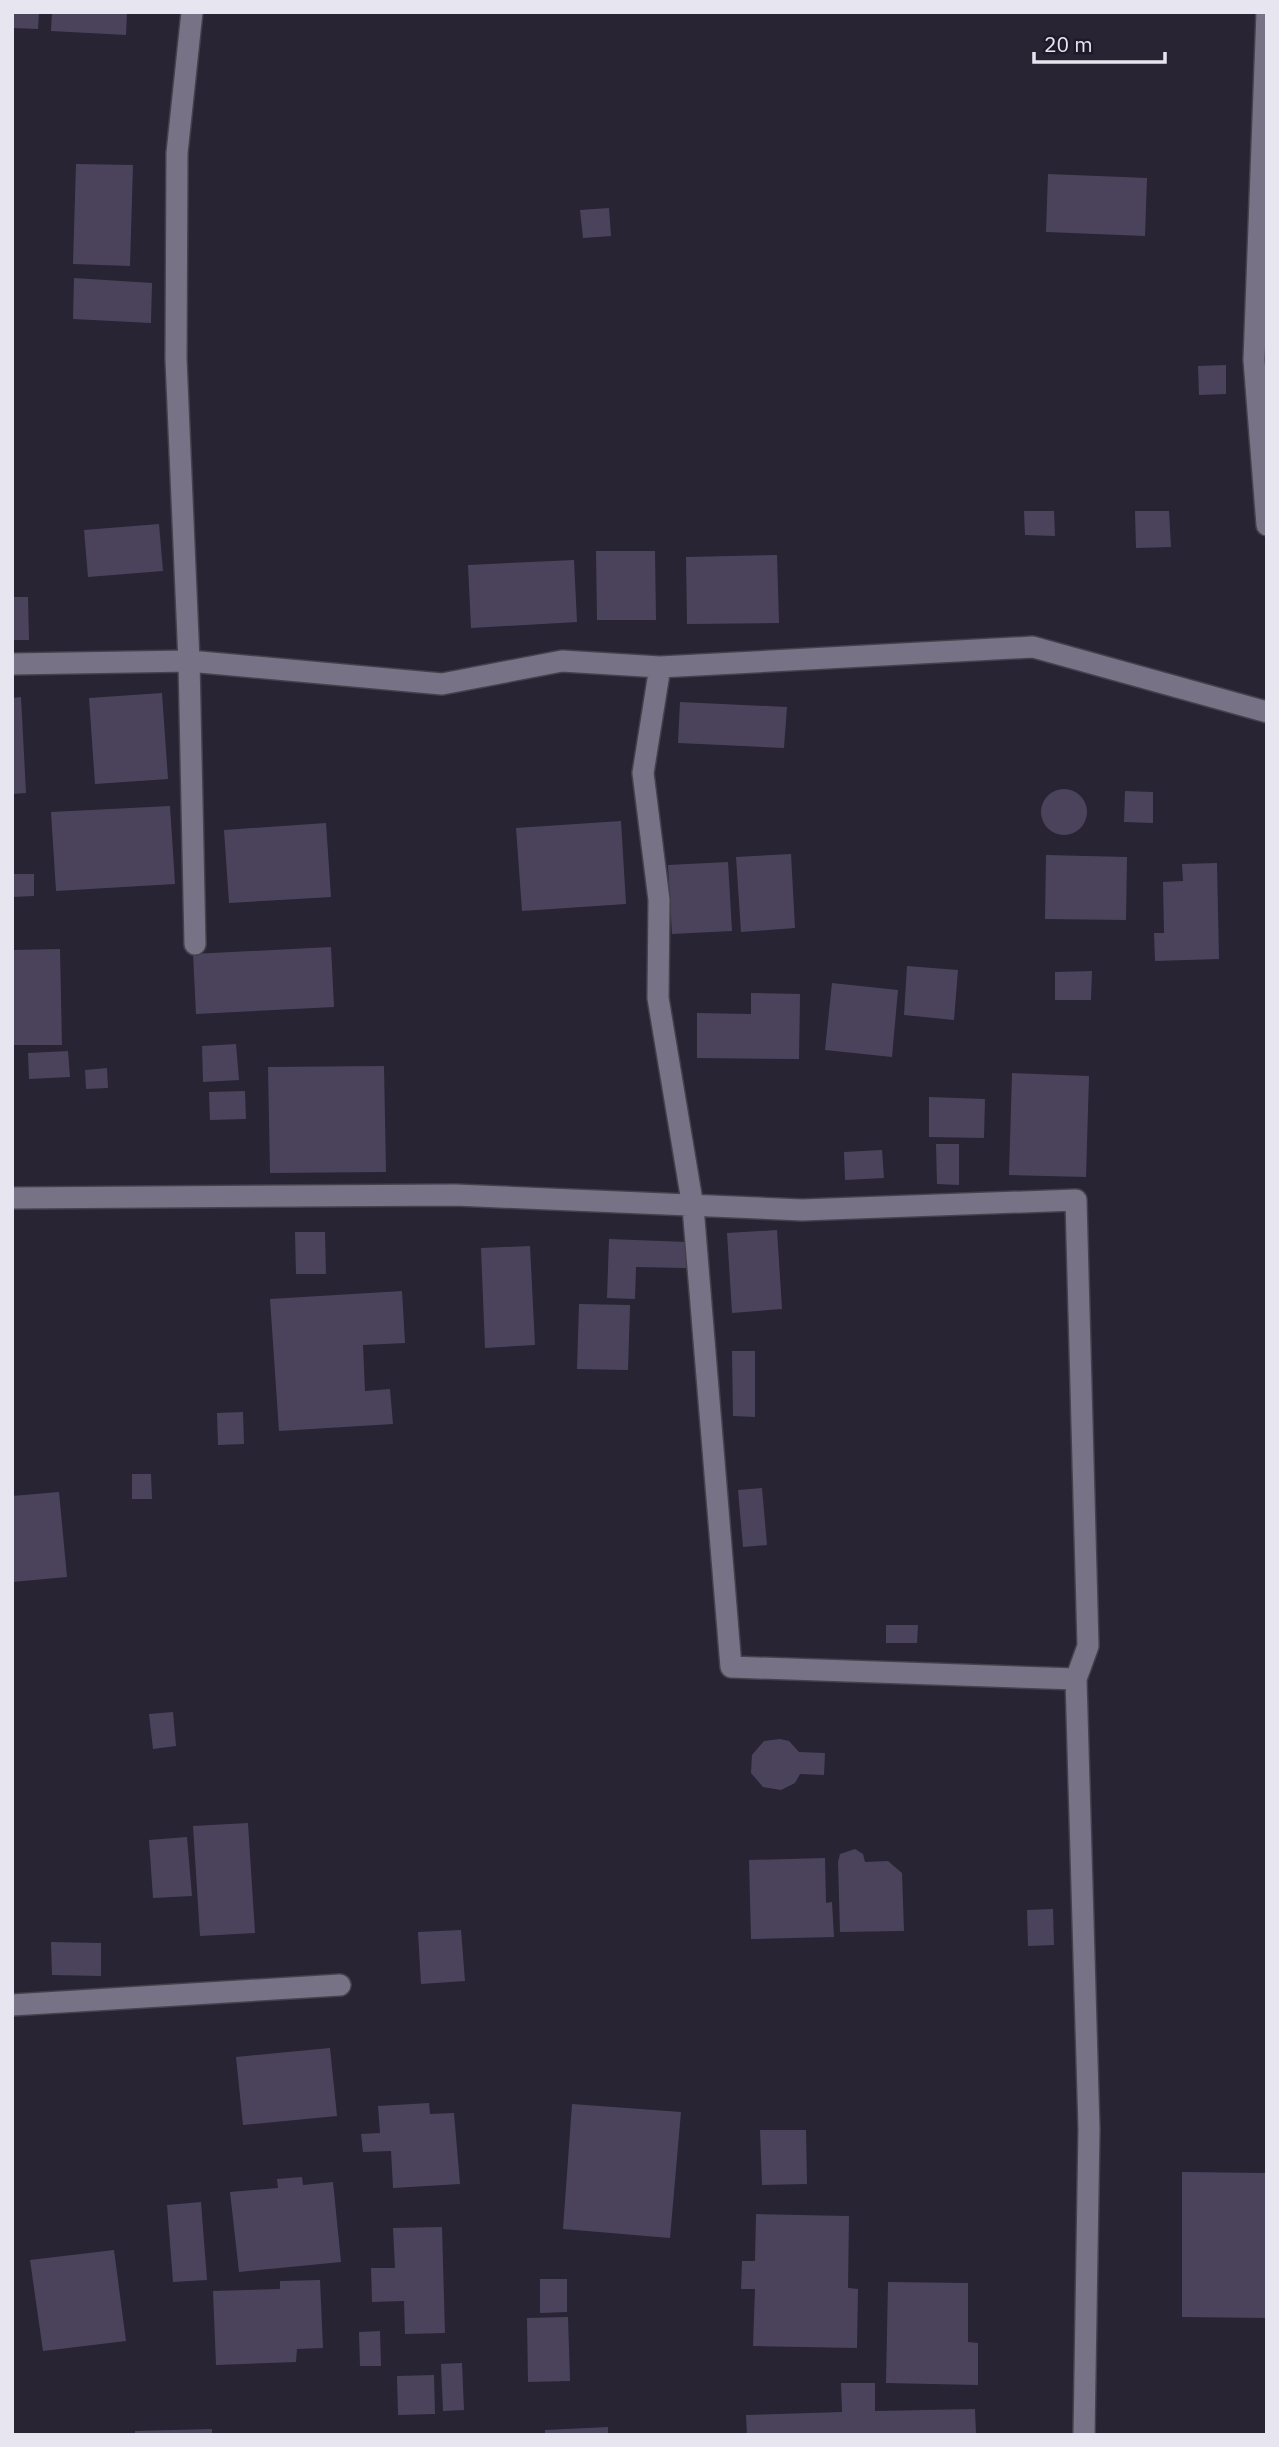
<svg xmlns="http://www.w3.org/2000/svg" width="1279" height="2447" font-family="'IBM Plex Sans',sans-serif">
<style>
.building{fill:#4b435c}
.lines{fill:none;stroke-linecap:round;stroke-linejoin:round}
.minor-casing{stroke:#44414d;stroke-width:24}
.minor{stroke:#777285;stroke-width:21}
</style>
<rect width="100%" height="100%" fill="#282433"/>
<path class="building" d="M 12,12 L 39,12 L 38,29 L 12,28 Z
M 52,12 L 127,12 L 126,35 L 51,31 Z
M 76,164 L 133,165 L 130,266 L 73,264 Z
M 1048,174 L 1147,178 L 1145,236 L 1046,232 Z
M 609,208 L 611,236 L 583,238 L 580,210 Z
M 74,278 L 152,283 L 151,323 L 73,319 Z
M 1226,365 L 1226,394 L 1199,395 L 1198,366 Z
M 1024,511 L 1054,511 L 1055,536 L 1025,535 Z
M 1135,511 L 1169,511 L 1171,547 L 1136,548 Z
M 159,524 L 163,571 L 88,577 L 84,530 Z
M 596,551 L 655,551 L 656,620 L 597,620 Z
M 777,555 L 779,623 L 687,624 L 686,557 Z
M 574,560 L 577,622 L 471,628 L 468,565 Z
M 12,597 L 28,597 L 29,640 L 12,640 Z
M 162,693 L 168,779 L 95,784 L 89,698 Z
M 21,697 L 26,793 L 12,794 L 12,698 Z
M 680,702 L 787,707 L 784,748 L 678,743 Z
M1041 812a23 23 0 1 1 46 0a23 23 0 1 1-46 0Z
M 1125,791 L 1153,792 L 1153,823 L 1124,822 Z
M 170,806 L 175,884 L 56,891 L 51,812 Z
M 621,821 L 626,904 L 522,911 L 516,828 Z
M 326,823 L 331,897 L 229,903 L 224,830 Z
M 791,854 L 795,928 L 741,932 L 736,857 Z
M 1046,855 L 1127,857 L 1126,920 L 1045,919 Z
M 728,862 L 732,931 L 672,934 L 668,865 Z
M 1217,863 L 1219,959 L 1155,961 L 1154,933 L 1164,933 L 1163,882 L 1183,881 L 1182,864 Z
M 12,874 L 34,874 L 34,896 L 12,897 Z
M 331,947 L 334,1007 L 196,1014 L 193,954 Z
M 60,949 L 62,1045 L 12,1045 L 12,950 Z
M 907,966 L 958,970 L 954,1020 L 904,1015 Z
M 1092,971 L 1091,1000 L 1055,1000 L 1055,972 Z
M 832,983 L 898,990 L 892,1057 L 825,1050 Z
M 751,993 L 800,994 L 799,1059 L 697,1058 L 697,1013 L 751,1014 Z
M 236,1044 L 239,1080 L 203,1082 L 202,1046 Z
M 68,1051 L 70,1077 L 29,1079 L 28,1053 Z
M 384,1066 L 386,1172 L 270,1173 L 268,1067 Z
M 107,1068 L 108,1088 L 86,1089 L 85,1070 Z
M 1012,1073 L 1089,1076 L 1086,1177 L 1009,1175 Z
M 245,1091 L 246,1119 L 210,1120 L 209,1092 Z
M 929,1097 L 985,1099 L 984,1138 L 929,1137 Z
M 936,1144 L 959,1144 L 959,1185 L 937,1184 Z
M 882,1150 L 884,1178 L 845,1180 L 844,1152 Z
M 777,1230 L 782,1309 L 732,1313 L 727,1233 Z
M 295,1232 L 325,1232 L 326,1274 L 296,1274 Z
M 609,1239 L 687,1242 L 686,1268 L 636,1267 L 635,1299 L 607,1298 Z
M 530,1246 L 535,1345 L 485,1348 L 481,1248 Z
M 402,1291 L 405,1343 L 363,1345 L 365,1391 L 390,1389 L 393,1424 L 279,1431 L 270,1299 Z
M 579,1304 L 630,1305 L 628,1370 L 577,1369 Z
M 732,1351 L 755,1351 L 755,1417 L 733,1416 Z
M 243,1412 L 244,1444 L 218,1445 L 217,1413 Z
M 132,1474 L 151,1474 L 152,1499 L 132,1499 Z
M 762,1488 L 767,1545 L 743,1547 L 738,1490 Z
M 59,1492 L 67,1577 L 12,1582 L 12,1496 Z
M 886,1625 L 918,1625 L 917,1643 L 886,1643 Z
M 173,1712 L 176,1746 L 153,1749 L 149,1714 Z
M 780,1739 L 789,1741 L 799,1752 L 825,1753 L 824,1775 L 800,1774 L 795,1783 L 781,1790 L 763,1787 L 751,1773 L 752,1755 L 764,1741 Z
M 248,1823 L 255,1933 L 200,1936 L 193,1826 Z
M 187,1837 L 192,1896 L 153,1898 L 149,1840 Z
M 855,1849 L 863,1854 L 865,1862 L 888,1861 L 902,1873 L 904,1931 L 840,1932 L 838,1862 L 840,1854 Z
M 825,1858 L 826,1903 L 832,1902 L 834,1937 L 751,1939 L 749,1860 Z
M 1053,1909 L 1054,1945 L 1028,1946 L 1027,1910 Z
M 461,1930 L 465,1981 L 421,1984 L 418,1932 Z
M 51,1942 L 101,1943 L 101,1976 L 52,1975 Z
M 330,2048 L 337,2116 L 243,2125 L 236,2057 Z
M 429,2103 L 430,2114 L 454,2113 L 460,2184 L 393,2188 L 391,2151 L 363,2152 L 361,2134 L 380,2133 L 378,2106 Z
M 572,2104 L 681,2112 L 670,2238 L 563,2229 Z
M 760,2130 L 806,2130 L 807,2184 L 762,2185 Z
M 1182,2172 L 1267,2173 L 1267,2318 L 1182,2317 Z
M 302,2177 L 303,2185 L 333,2182 L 341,2262 L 239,2272 L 230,2192 L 278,2188 L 277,2179 Z
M 201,2202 L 207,2280 L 173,2282 L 167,2205 Z
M 756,2214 L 849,2216 L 848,2288 L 858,2289 L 857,2348 L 753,2346 L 755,2289 L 741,2289 L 742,2261 L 755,2261 Z
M 442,2227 L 445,2333 L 405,2334 L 404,2301 L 372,2302 L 371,2268 L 395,2268 L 393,2228 Z
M 114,2250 L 126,2341 L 43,2351 L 30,2260 Z
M 540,2279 L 567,2279 L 567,2312 L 540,2313 Z
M 320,2280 L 323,2348 L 297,2349 L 296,2362 L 216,2365 L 213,2291 L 280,2289 L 280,2281 Z
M 888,2282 L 968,2283 L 968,2342 L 978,2343 L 978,2385 L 886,2383 Z
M 568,2317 L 570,2381 L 528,2382 L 527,2318 Z
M 380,2331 L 381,2366 L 360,2366 L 359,2332 Z
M 462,2363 L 464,2410 L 443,2411 L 441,2364 Z
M 434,2375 L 435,2414 L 398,2415 L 397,2376 Z
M 841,2383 L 875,2383 L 875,2411 L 975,2409 L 976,2435 L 747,2435 L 746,2415 L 842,2412 Z
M 608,2427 L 608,2435 L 545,2435 L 545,2430 Z
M 212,2429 L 212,2435 L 135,2435 L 135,2431 Z"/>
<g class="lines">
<g class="minor-casing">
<path id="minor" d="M 192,12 L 177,153 L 176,359 L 189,661 L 195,944
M 1267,12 L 1254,360 L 1267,525
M 12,664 L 189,661 L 442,684 L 562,661 L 660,667 L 1033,647 L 1267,712
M 660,667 L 643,773 L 659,900 L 658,998 L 693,1207 L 731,1667 L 1076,1679
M 12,1198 L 455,1195 L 802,1210 L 1076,1200 L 1088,1646 L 1076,1679 L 1089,2129 L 1084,2435
M 12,2005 L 340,1985"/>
</g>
<use href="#minor" class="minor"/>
</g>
<rect width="1279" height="2447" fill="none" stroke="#e7e5ef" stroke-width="28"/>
<path d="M1034 52v10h131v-10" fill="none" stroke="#e7e5ef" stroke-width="3.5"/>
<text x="1044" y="52" font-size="21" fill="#e7e5ef" stroke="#1f1a29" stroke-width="5" paint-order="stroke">20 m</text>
</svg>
